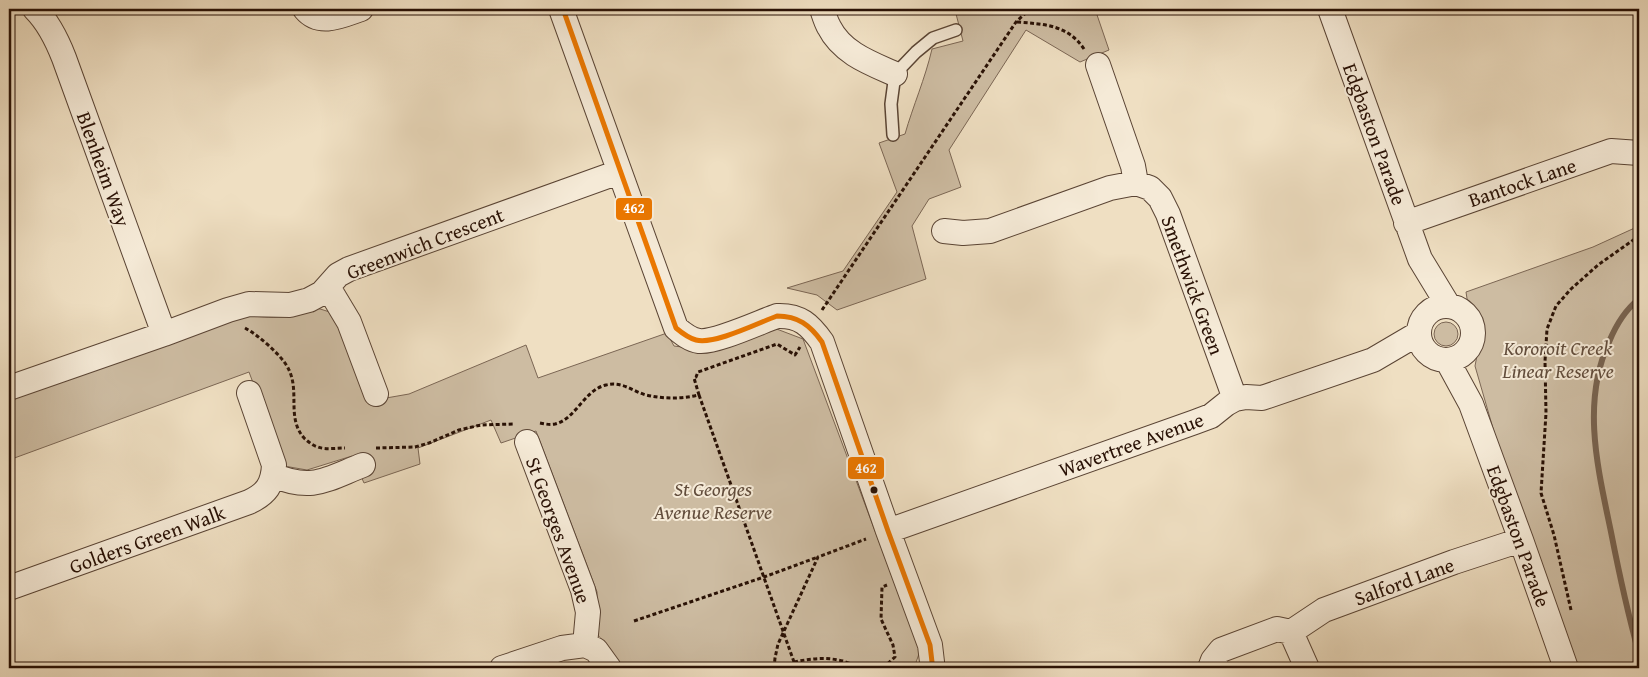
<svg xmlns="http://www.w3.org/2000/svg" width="1648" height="677" font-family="'Gentium Book Plus',serif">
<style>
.green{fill:#cdbca2;stroke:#7b6654}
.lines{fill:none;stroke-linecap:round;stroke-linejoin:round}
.stream{stroke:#786350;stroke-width:6}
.service-casing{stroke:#5a4434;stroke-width:14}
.minor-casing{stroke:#5a4434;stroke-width:26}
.path{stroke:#291105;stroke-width:3;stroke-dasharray:4 2.5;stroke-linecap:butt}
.service{stroke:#f5ead7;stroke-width:11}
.minor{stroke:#f5ead7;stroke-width:24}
.bus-1-casing{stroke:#f5ead7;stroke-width:9}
.bus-1{stroke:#ea7700;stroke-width:5}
.bus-dot{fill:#291105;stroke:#f5ead7;stroke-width:2}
.labels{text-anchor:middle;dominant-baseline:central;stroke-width:4;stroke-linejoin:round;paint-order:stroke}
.street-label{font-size:20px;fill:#291105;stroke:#f5ead7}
.park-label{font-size:20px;font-style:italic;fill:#624d3c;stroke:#f5ead7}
.line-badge{stroke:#f5ead7;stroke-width:2}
.badge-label{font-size:14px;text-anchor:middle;font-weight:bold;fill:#fff}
</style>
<rect width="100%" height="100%" fill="#efdfc2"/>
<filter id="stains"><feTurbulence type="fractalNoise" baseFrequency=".004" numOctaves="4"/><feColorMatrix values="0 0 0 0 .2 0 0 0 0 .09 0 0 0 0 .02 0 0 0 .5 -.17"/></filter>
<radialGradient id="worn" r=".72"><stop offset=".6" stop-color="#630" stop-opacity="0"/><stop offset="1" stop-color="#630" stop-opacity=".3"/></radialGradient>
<path class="green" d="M 957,9 L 1095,9 L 1109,50 L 1080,62 L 1026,30 L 949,150 L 961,187 L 929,199 L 912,226 L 926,279 L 837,310 L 817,295 L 787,288 L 843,271 L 897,192 L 879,143 L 905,134 C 913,106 925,79 932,49 L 963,41 L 955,10 Z
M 1639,226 L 1639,668 L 1578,668 L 1503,463 L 1475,366 L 1483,324 L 1468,305 L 1466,292 L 1593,247 Z
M 317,308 L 333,313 L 369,401 L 409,394 L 526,345 L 538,378 L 667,333 L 674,346 L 706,350 L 774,328 L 803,339 L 920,651 L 914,668 L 619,668 L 612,651 L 596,633 L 597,592 L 536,431 L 501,443 L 491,420 L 418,448 L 420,464 L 364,483 L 352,456 L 307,470 L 284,466 L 249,372 L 9,460 L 9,399 L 241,317 C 255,315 265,318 278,317 C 291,317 304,313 317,308 Z
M1434 334a12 12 0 1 1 24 0a12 12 0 1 1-24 0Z"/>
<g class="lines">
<path class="stream" d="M 1639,299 C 1625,310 1616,325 1609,342 C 1581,403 1598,469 1611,532 C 1619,573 1628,614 1639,654"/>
<g class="service-casing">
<path id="service" d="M 893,135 L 891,104 L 895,74 L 916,52 L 933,38 L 956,30"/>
</g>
<g class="minor-casing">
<path id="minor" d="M 35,9 C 49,23 57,40 64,58 L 164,334
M 305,9 C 320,27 343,15 361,9
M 561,9 L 676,328 C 682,333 690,340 699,341 C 715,343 760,322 777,316 C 800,315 810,325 822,342 L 888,531 L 930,645 L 932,662 L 931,668
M 822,9 C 824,15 826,22 829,27 C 842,53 870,63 895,74
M 1330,9 L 1420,259 L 1448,305
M 1098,65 L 1133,166 L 1136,183
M 1406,223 L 1611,151 L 1639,153
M 944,231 L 963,233 L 990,231 L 1110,188 L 1136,183 L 1150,188 L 1160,198 L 1168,214 L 1235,399
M 328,287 L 349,322 L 376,394
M1419 333a27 27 0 1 1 54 0a27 27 0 1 1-54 0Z
M 1447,360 L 1471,404 L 1521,540 L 1566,668
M 9,388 L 164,334 L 228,310 L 249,304 L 290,305 L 309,300 L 322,293 L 338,275 L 349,269 L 619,172
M 527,442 L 583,590 L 588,612 L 585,645 L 596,650 L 609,668
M 273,475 C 312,492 327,479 363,465
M 888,531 L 1195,422 L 1211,416 L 1226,404 L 1235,399 L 1246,397 L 1262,398 L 1373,360 L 1419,333
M 9,588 L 249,502 C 266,494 273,485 274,465 L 249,393
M 1291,632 L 1324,610 L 1454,562 L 1521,540
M 502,668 L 562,648 L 585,645
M 1210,668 L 1213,660 L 1221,650 L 1277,629 L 1291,632 L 1307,668"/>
</g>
<path class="path" d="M 1017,22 C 1044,24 1068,25 1084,49
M 822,310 L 1016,22 L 1030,9
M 245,328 C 258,335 283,356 289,370 C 300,393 286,419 305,439 C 309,442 313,446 318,447 C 326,450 336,448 345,448
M 699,395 L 794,662 L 780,668
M 540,423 C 545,424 550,425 555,424 C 576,419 584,390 606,385 C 622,381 632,391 646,395 C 664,399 681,399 699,395 L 694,378 L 696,377 L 698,372 L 777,344 L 795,355 L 800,347
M 376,448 L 415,447 L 429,443 L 459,430 L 481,425 L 513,424
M 1571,610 L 1554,535 L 1541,493 L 1546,413 L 1545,361 L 1547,329 L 1556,306 L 1571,289 L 1598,265 L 1639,236
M 634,621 L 764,577 L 818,557
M 794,662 C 809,659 823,657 838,660 C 847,661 855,667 864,668
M 774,668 L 775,658 L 778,644 L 818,557 L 866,539
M 883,668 L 895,657 L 893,645 L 881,619 L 882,587 L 887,585"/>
<use href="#service" class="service"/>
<use href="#minor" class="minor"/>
<g class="bus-1-casing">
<path id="bus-1" d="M 563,9 L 676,328 C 682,333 688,338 696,340 C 714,345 758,323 777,316 C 798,316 810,325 822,342 L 888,531 L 930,645 L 932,662 L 931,668"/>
</g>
<use href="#bus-1" class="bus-1"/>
</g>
<circle class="bus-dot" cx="874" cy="490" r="4.5"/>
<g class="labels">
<g class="street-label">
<text transform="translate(1375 134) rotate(70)">Edgbaston Parade</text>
<text transform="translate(104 169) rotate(70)">Blenheim Way</text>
<text transform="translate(1522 182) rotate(-19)">Bantock Lane</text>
<text transform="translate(425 243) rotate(-21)">Greenwich Crescent</text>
<text transform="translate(1193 285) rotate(70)">Smethwick Green</text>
<text transform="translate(1131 444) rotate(-20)">Wavertree Avenue</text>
<text transform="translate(559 530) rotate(70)">St Georges Avenue</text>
<text transform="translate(1519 536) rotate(70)">Edgbaston Parade</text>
<text transform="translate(147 539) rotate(-20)">Golders Green Walk</text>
<text transform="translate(1404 581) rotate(-20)">Salford Lane</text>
</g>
<g class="park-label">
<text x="1558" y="347">Kororoit Creek<tspan x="1558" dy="23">Linear Reserve</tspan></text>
<text x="713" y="488">St Georges<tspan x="713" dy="23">Avenue Reserve</tspan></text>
</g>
</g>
<g class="line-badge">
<rect x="615" y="197" width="38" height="24" rx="5" fill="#ea7700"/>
<rect x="847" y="456" width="38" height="24" rx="5" fill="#ea7700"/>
</g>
<g class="badge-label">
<text x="634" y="213">462</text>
<text x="866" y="473">462</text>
</g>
<rect width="1648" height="677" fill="none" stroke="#efdfc2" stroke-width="30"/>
<rect x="10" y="10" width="1628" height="657" fill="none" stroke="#291105" stroke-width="2.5"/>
<rect x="15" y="15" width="1618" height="647" fill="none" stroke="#291105"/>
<rect width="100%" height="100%" filter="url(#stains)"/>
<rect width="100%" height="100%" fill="url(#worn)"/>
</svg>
